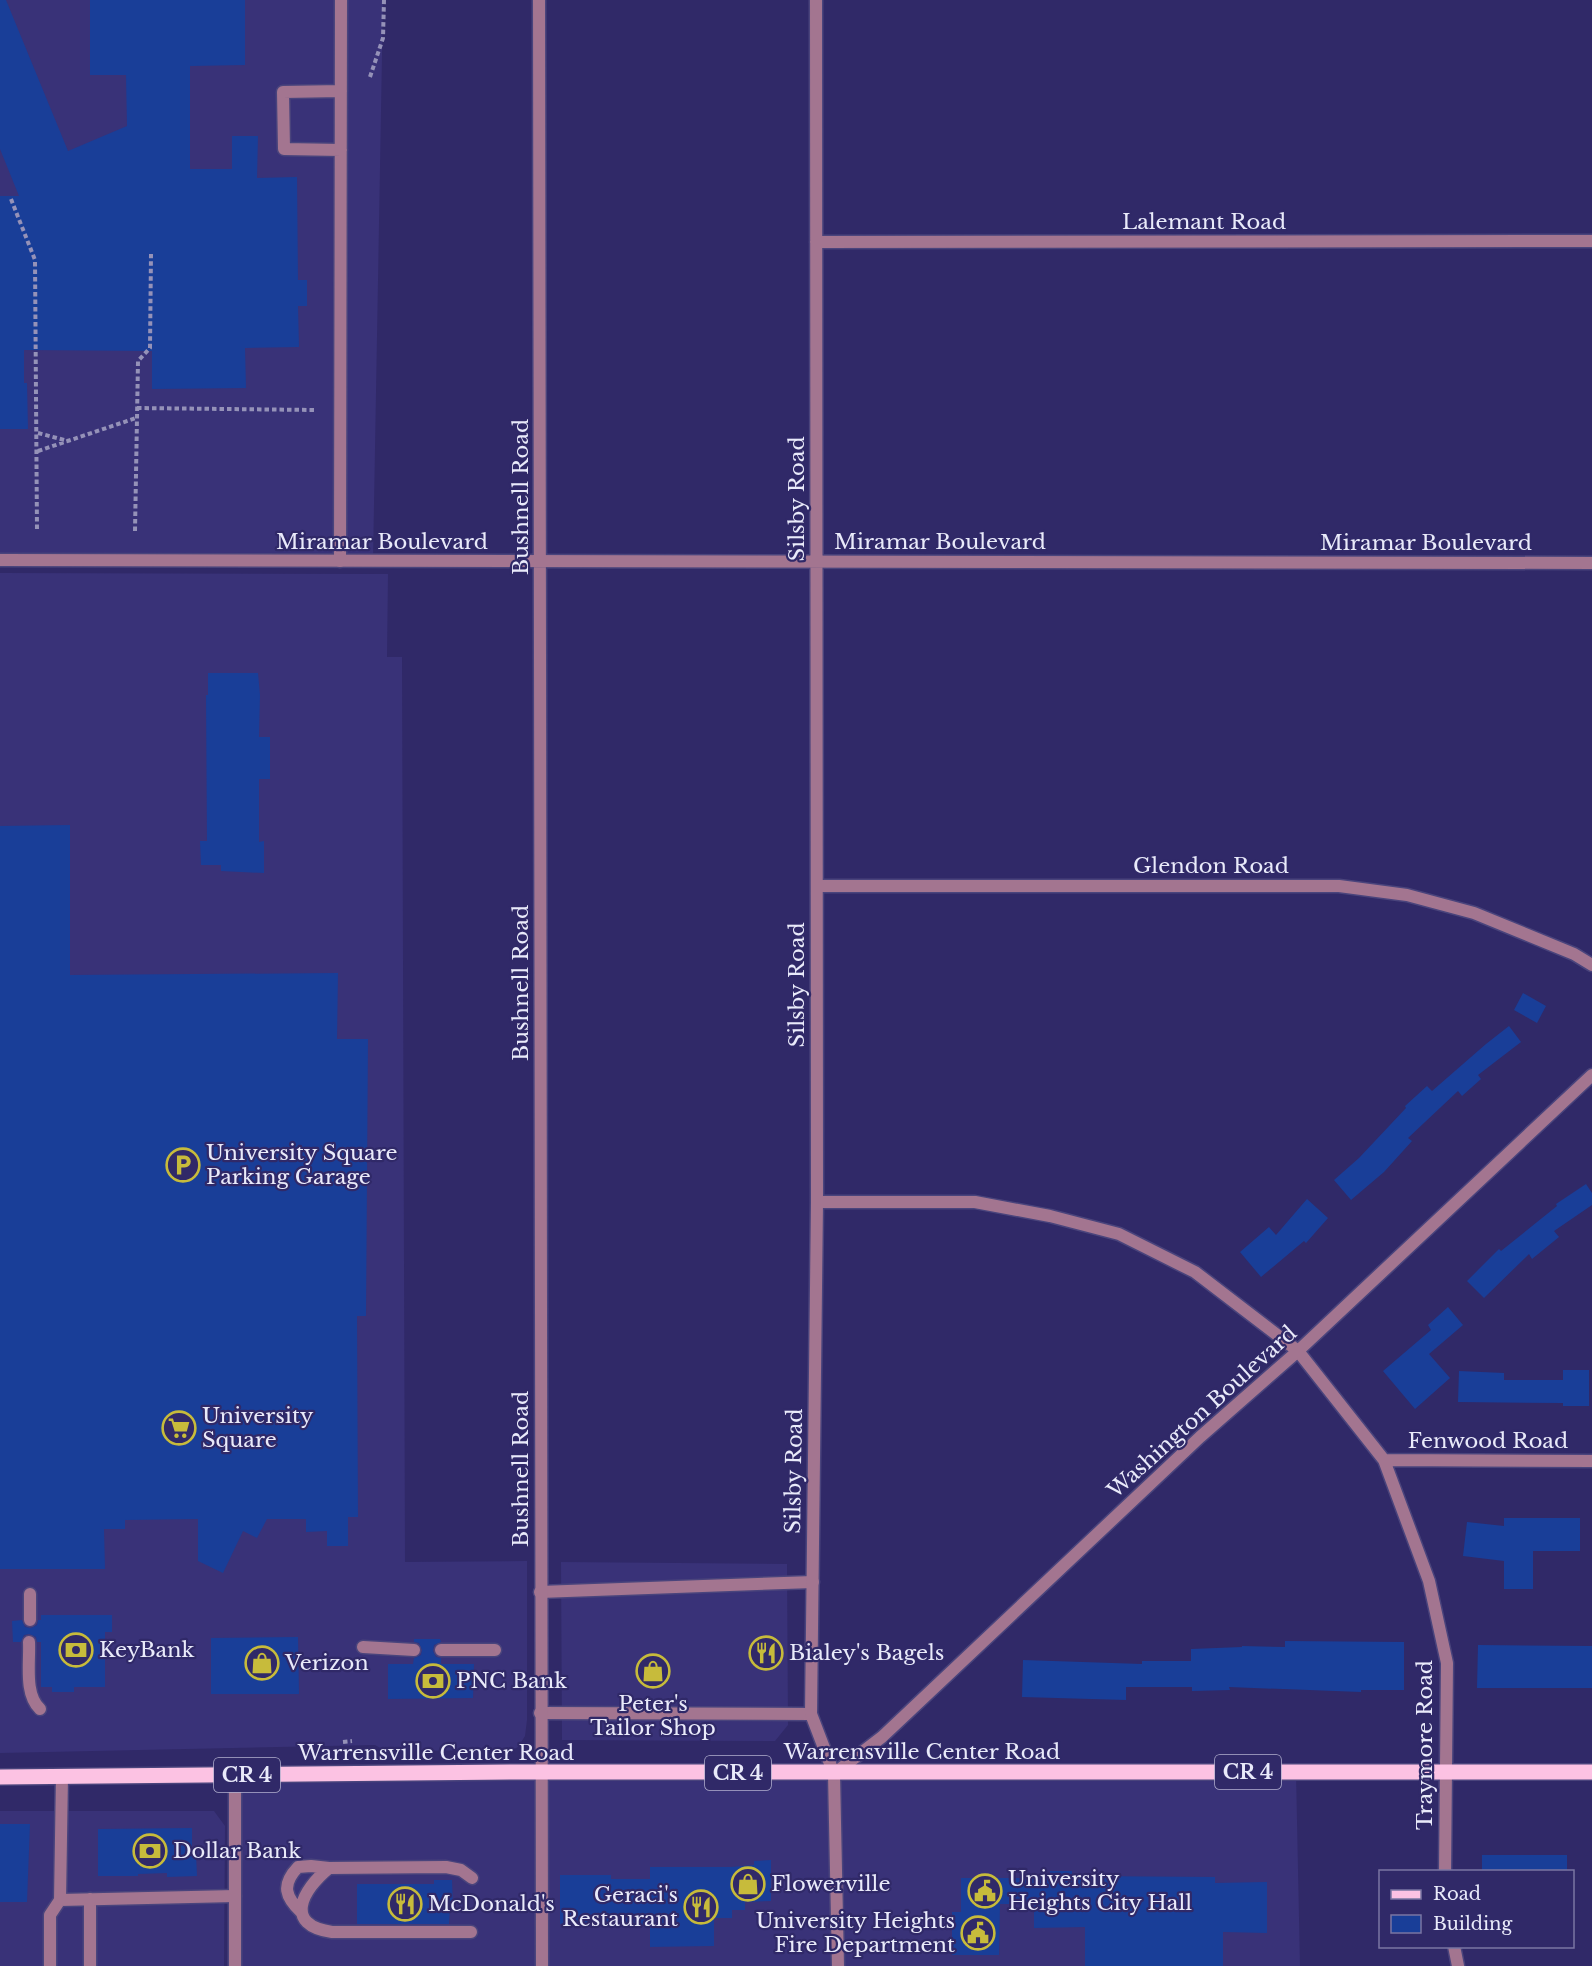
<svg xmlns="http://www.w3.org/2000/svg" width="1592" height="1966" font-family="'Libre Baskerville',serif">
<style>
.built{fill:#393278}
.building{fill:#193e98}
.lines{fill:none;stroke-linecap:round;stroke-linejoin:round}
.service-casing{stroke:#4a447c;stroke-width:15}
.minor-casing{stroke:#4a447c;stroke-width:15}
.primary-casing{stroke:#4a447c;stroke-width:18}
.path{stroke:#9592b8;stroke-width:4;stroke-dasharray:4.5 3;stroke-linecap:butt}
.service{stroke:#a37590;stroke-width:12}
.minor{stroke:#a37590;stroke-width:12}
.primary{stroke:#fcc2e3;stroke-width:15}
.labels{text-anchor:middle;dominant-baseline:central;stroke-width:4.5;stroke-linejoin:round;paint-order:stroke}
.shield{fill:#302968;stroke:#b2b0ce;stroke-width:1.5}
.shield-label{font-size:20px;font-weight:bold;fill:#e9eafa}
.street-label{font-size:21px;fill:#e9eafa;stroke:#302968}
.poi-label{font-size:21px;fill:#e9eafa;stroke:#302968;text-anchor:start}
</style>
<rect width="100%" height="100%" fill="#302968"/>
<path class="built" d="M 0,0 L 383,0 L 373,561 L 0,560 Z
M 0,573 L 388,574 L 387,657 L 402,657 L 405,1562 L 527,1561 L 527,1720 L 525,1736 L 518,1747 L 512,1750 L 389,1751 L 382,1749 L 375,1745 L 0,1753 Z
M 561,1562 L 787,1564 L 788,1725 L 775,1741 L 562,1740 Z
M 1296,1772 L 1300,1966 L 235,1966 L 235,1775 Z
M 0,1811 L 214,1811 L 225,1826 L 224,1966 L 0,1966 Z"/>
<path class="building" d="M 0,0 L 6,0 L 68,151 L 127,126 L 126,75 L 90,75 L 90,0 L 245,0 L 245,65 L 190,66 L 190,169 L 232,169 L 232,136 L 258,136 L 257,178 L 297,177 L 298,280 L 307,280 L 307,306 L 298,306 L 299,347 L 245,348 L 246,388 L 152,389 L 152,351 L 24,350 L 24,383 L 27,383 L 28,429 L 0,429 L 0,196 L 19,196 L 0,149 Z
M 208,673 L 258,673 L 260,695 L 259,737 L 270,737 L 270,779 L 259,779 L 259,842 L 264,841 L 264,873 L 221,871 L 221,865 L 201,865 L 200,841 L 207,841 L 206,695 L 208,695 Z
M 70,825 L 70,975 L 338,973 L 337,1039 L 368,1039 L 366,1316 L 357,1316 L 358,1517 L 348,1517 L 348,1546 L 327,1546 L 327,1531 L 306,1532 L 306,1519 L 267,1519 L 257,1538 L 243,1531 L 223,1573 L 198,1561 L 198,1519 L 125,1520 L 125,1529 L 104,1529 L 105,1569 L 0,1569 L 0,826 Z
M 1523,993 L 1546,1006 L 1537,1023 L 1514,1010 Z
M 1509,1026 L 1521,1042 L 1478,1075 L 1481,1079 L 1462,1096 L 1458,1091 L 1408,1138 L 1412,1141 L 1384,1172 L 1351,1200 L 1334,1180 L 1359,1158 L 1406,1108 L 1405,1106 L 1427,1086 L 1432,1091 L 1486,1044 Z
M 1586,1184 L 1592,1193 L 1592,1205 L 1554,1231 L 1559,1237 L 1532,1259 L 1529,1254 L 1484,1298 L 1467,1281 L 1499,1249 L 1501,1251 L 1557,1206 L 1556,1204 Z
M 1307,1199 L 1328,1218 L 1306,1243 L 1304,1241 L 1261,1277 L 1240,1252 L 1269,1227 L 1276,1235 Z
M 1448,1307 L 1463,1325 L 1429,1354 L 1450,1378 L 1415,1409 L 1383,1371 L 1431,1330 L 1428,1325 Z
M 1563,1370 L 1589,1370 L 1589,1406 L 1563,1406 L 1563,1403 L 1458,1402 L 1459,1371 L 1504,1373 L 1504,1380 L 1563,1380 Z
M 1504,1518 L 1580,1518 L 1580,1551 L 1533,1551 L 1533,1589 L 1504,1589 L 1504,1561 L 1463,1556 L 1467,1522 L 1504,1526 Z
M 41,1615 L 112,1615 L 112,1632 L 105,1632 L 105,1687 L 74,1687 L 74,1692 L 52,1692 L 52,1687 L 41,1687 L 41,1642 L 37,1642 L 36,1637 L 29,1634 L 24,1635 L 21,1642 L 13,1642 L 12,1621 L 22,1620 L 25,1627 L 31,1628 L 37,1625 L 38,1620 L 41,1620 Z
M 298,1637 L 299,1694 L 211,1694 L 211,1638 Z
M 414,1639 L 440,1639 L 441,1642 L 434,1645 L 433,1651 L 436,1657 L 441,1658 L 441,1664 L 474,1664 L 473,1698 L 388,1699 L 388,1664 L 413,1664 L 414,1658 L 421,1655 L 422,1650 L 419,1643 L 414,1642 Z
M 1285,1641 L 1404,1642 L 1404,1690 L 1361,1690 L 1361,1692 L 1229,1687 L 1230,1690 L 1192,1691 L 1192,1687 L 1126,1687 L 1126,1700 L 1022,1697 L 1023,1660 L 1142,1664 L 1142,1661 L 1191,1661 L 1191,1649 L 1242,1647 L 1242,1646 L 1285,1647 Z
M 1478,1645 L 1592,1646 L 1592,1688 L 1477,1688 Z
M 0,1824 L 30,1824 L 27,1902 L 0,1902 Z
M 192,1828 L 192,1855 L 196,1854 L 197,1876 L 167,1877 L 167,1873 L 138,1874 L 138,1876 L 98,1876 L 98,1829 Z
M 1482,1855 L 1567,1855 L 1567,1872 L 1482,1872 Z
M 771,1860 L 771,1901 L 745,1902 L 745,1910 L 732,1910 L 732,1918 L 714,1918 L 714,1946 L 650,1947 L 650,1925 L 560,1924 L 560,1875 L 611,1875 L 611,1879 L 650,1879 L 650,1867 L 731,1867 L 754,1865 L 754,1861 Z
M 1050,1871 L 1072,1871 L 1072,1876 L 1215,1877 L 1215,1883 L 1267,1882 L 1267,1933 L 1223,1932 L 1223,1966 L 1085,1966 L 1085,1927 L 1034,1928 L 1034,1904 L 1000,1904 L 999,1955 L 952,1955 L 952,1912 L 961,1912 L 961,1878 L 1050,1878 Z
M 434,1880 L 452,1880 L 453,1907 L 450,1907 L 449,1924 L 357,1924 L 357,1884 L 434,1884 Z"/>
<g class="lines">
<g class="service-casing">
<path id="service" d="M 341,91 L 283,92 L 284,149 L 341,150
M 340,561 L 341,0
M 540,1592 L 813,1582
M 30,1594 L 30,1620
M 29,1642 C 30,1663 24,1694 40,1709
M 363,1647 L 414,1650
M 441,1650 L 495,1650
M 540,1713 L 811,1714
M 60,1900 L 235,1896
M 302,1913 C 285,1897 281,1885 298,1867 L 311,1866 L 329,1868
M 471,1932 L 332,1932 C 283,1925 302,1890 329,1868 L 446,1867 L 461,1870 L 472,1878
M 50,1966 L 50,1915 L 60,1900 L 62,1776
M 90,1966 L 90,1899"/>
</g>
<g class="minor-casing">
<path id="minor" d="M 539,0 L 542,1966
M 816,0 L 817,1202 L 811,1714 L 834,1774 L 838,1966
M 816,242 L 1592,241
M 0,560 L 1592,563
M 817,886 L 1339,886 L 1407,895 L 1474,913 L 1574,954 L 1592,965
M 817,1202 L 975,1202 L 1050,1216 L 1119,1234 L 1195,1272 L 1298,1351 L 1384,1460 L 1429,1581 L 1447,1663 L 1445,1872
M 1384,1460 L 1592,1461
M 835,1773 L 882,1737 L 1200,1437 L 1298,1351 L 1592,1075
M 235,1775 L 235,1966
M 1454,1946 L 1458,1966"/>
</g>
<g class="primary-casing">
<path id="primary" d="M 0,1777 L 518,1772 L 1592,1772"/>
</g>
<path class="path" d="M 370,77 L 383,38 L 384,0
M 11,199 L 35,260 L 37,531
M 137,408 L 315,410
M 38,433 L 68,441
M 38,451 L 136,418
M 135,531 L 138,361 L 150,348 L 151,254
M 343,1742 L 352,1741"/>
<use href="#service" class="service"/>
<use href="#minor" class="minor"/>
<use href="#primary" class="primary"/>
</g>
<defs>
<g id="parking-ring" transform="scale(1.725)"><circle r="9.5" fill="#302968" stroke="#c7bb3b" stroke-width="1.5"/><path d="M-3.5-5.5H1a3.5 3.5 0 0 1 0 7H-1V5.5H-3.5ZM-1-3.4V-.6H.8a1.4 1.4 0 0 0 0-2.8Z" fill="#c7bb3b"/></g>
<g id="supermarket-ring" transform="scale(1.725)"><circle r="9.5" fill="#302968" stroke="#c7bb3b" stroke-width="1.5"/><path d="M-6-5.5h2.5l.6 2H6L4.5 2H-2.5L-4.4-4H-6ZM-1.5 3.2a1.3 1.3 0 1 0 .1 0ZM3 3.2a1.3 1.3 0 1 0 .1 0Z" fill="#c7bb3b"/></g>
<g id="bank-ring" transform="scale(1.725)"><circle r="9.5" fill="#302968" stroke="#c7bb3b" stroke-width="1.5"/><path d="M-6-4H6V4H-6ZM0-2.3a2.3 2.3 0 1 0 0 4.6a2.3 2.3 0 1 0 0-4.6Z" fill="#c7bb3b"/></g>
<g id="restaurant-ring" transform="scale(1.725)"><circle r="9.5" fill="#302968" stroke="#c7bb3b" stroke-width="1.5"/><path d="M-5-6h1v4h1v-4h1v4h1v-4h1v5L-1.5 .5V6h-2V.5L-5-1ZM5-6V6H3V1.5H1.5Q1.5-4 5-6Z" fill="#c7bb3b"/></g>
<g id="shop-ring" transform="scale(1.725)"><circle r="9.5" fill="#302968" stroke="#c7bb3b" stroke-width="1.5"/><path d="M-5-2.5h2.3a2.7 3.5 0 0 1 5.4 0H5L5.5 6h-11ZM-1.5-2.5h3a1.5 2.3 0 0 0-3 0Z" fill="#c7bb3b"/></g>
<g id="civic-ring" transform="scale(1.725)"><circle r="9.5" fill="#302968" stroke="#c7bb3b" stroke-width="1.5"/><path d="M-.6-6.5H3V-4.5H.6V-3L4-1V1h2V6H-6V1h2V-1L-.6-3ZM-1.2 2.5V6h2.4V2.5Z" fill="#c7bb3b"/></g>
</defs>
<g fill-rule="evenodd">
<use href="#parking-ring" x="183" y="1165"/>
<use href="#supermarket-ring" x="179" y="1428"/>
<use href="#bank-ring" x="76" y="1650"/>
<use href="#restaurant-ring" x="766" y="1653"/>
<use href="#shop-ring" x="262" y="1663"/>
<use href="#shop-ring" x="653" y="1671"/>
<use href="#bank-ring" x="433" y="1681"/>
<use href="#bank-ring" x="150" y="1851"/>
<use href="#shop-ring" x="748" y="1884"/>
<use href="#civic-ring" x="985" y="1891"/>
<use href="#restaurant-ring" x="405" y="1904"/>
<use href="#restaurant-ring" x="701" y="1907"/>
<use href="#civic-ring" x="978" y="1933"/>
</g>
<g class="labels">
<g class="shield">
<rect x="1215" y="1755" width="66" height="34" rx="4.5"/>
<rect x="705" y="1756" width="66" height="34" rx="4.5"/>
<rect x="214" y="1758" width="66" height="34" rx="4.5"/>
</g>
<g class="shield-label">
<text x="1248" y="1772">CR 4</text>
<text x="738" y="1773">CR 4</text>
<text x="247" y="1775">CR 4</text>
</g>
<g class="street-label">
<text x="1204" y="222">Lalemant Road</text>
<text transform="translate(521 497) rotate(-90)">Bushnell Road</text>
<text transform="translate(797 499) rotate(-90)">Silsby Road</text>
<text x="382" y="542">Miramar Boulevard</text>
<text x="940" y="542">Miramar Boulevard</text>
<text x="1426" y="543">Miramar Boulevard</text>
<text x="1211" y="866">Glendon Road</text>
<text transform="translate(521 983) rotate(-90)">Bushnell Road</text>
<text transform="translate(797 985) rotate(-90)">Silsby Road</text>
<text transform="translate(1202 1412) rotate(-42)">Washington Boulevard</text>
<text x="1488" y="1441">Fenwood Road</text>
<text transform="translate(521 1469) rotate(-90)">Bushnell Road</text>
<text transform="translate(794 1471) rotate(-89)">Silsby Road</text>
<text transform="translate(1425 1745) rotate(-90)">Traymore Road</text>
<text x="922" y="1752">Warrensville Center Road</text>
<text x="436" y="1753">Warrensville Center Road</text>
</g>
<g class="poi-label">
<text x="206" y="1153">University Square<tspan x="206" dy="24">Parking Garage</tspan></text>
<text x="202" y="1416">University<tspan x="202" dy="24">Square</tspan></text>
<text x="99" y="1650">KeyBank</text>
<text x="789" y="1653">Bialey's Bagels</text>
<text x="285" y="1663">Verizon</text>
<text x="456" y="1681">PNC Bank</text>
<text x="653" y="1704" text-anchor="middle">Peter's<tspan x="653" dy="24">Tailor Shop</tspan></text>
<text x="173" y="1851">Dollar Bank</text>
<text x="1008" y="1879">University<tspan x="1008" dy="24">Heights City Hall</tspan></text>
<text x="771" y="1884">Flowerville</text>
<text x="678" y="1895" text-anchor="end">Geraci's<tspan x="678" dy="24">Restaurant</tspan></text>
<text x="428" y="1904">McDonald's</text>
<text x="955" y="1921" text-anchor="end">University Heights<tspan x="955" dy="24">Fire Department</tspan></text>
</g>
</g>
<rect x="1379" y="1870" width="195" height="78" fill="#302968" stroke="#7a76a2" stroke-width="1.5"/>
<rect x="1391" y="1890" width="30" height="9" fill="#fcc2e3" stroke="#7a76a2" stroke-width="1.5"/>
<text x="1433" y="1900" font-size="18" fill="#e9eafa">Road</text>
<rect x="1391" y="1915" width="30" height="18" fill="#193e98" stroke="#7a76a2" stroke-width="1.5"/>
<text x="1433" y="1930" font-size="18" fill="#e9eafa">Building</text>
</svg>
